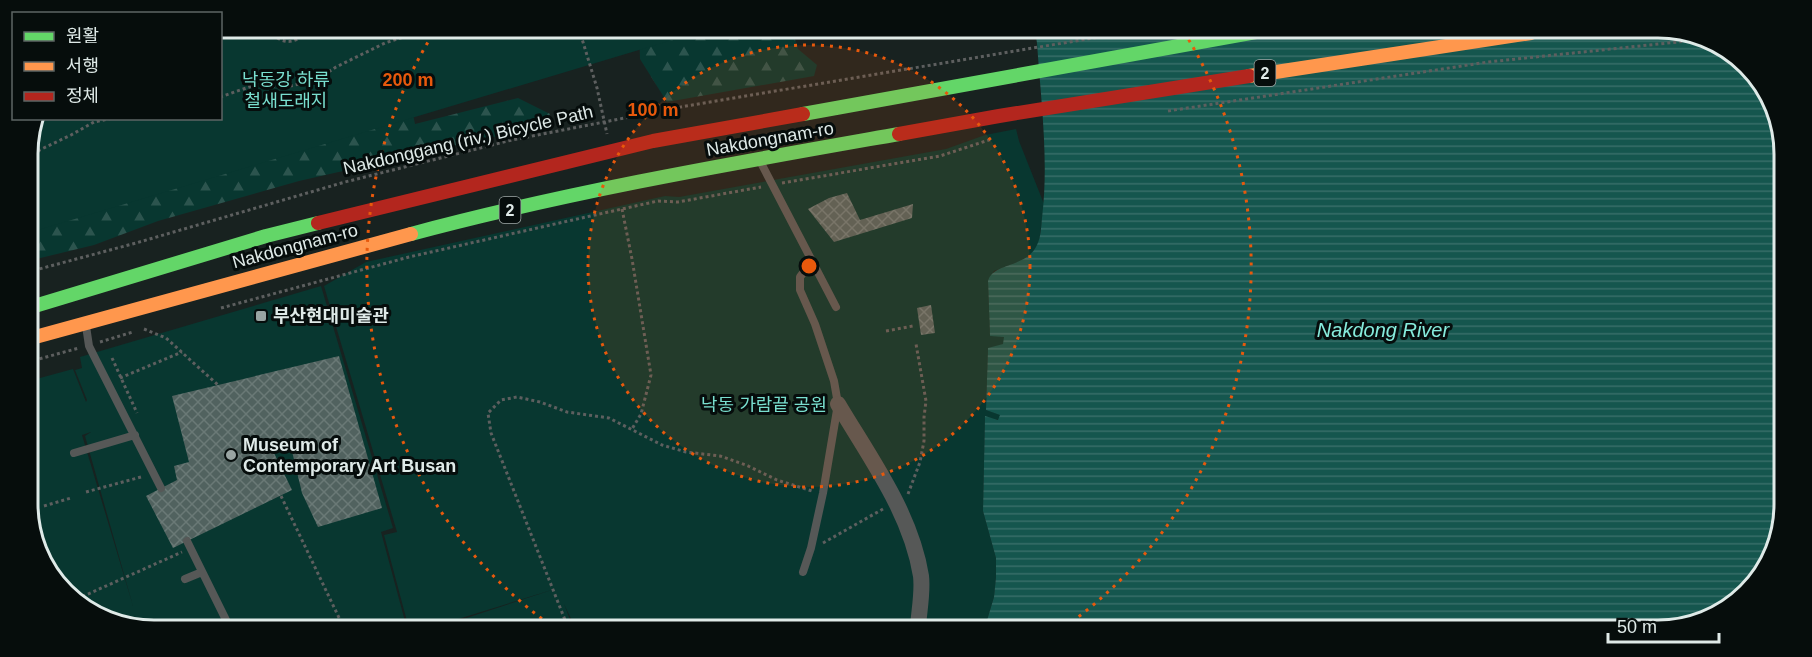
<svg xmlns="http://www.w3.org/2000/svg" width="1812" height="657" font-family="Arial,'Noto Sans KR',sans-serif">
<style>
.forest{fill:url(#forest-firs)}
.park{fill:#083730;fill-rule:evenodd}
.water{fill:url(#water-rules)}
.building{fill:url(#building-cross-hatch)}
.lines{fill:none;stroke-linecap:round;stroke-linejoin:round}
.path{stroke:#5d5f5f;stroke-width:3;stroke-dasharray:3 3;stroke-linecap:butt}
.lane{stroke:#565857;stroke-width:8}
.street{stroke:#565857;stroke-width:16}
.fast{stroke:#63d668;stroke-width:14}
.slow{stroke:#ff974d;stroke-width:14}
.jam{stroke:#b3261e;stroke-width:14}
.ring{fill:none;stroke:#e8590c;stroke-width:3;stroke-dasharray:3 6}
.poi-dot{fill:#99a4a2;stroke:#060d0c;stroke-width:2}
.labels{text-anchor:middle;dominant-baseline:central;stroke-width:6;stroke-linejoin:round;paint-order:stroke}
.shield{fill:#060d0c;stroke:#9ea8a6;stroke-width:1.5}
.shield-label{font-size:16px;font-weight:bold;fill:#dfeae8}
.park-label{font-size:18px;fill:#79dfcf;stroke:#060d0c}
.street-label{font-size:18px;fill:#dfeae8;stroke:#060d0c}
.poi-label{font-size:18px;font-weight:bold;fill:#dfeae8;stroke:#060d0c;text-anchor:start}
.water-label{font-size:20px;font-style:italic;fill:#86ecdc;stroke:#060d0c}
.rim{fill:none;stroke:#dfeae8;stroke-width:3}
.centre{fill:#e8590c;stroke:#060d0c;stroke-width:3}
.ring-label{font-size:18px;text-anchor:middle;font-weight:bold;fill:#e8590c;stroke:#060d0c;stroke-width:6;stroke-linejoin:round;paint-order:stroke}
</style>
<defs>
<pattern id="forest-firs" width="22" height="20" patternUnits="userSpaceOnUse" patternTransform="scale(1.5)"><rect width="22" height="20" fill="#083730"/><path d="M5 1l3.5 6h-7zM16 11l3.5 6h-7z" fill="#2c544e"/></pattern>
<pattern id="water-rules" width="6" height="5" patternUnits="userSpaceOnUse" patternTransform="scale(1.5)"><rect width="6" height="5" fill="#15564e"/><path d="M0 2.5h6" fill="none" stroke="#376e68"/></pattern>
<pattern id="building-cross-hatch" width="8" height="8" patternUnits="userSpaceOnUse" patternTransform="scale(1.5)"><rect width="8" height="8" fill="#51625f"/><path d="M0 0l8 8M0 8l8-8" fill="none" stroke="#6a7976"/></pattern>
</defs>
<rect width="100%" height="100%" fill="#182220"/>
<path class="forest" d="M 639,29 L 792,30 L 798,49 L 817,65 L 814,76 L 667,102 L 640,59 Z
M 399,47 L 415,124 L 518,98 L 550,114 L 542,128 L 488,138 L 299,181 L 158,221 L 94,245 L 28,261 L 27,145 L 35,119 L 220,118 Z"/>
<path class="park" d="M 221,27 L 709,29 L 28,233 L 27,145 L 35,119 L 220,118 Z
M 1016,129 L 1019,141 L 1044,204 L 1039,242 L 1034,253 L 1023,260 L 994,271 L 988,281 L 990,336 L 1004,336 L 1004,344 L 988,349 L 986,410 L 1001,415 L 999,420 L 985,417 L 983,511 L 996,558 L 996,577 L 994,597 L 985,627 L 574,625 L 564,604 L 572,625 L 445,625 L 558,588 L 439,625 L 408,625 L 384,535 L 397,532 L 324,286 L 366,262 L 665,196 L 679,197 L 946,149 L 985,135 Z
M 321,286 L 393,528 L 381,532 L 406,625 L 113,623 L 58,587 L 29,528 L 29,381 L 73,369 L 86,402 L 87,400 L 75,370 L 82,368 L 80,357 ZM 91,432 L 85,436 L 133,606 L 82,435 Z"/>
<path class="water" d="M 1035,31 L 1699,34 L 1754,70 L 1784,137 L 1778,544 L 1735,604 L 1666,630 L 985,627 L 994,597 L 996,577 L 996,558 L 983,511 L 985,416 L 998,420 L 1000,415 L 986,410 L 988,348 L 1003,344 L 1004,337 L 990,336 L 988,281 C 993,262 1027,268 1037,245 C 1041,237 1041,227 1042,218 C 1049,160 1041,101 1037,43 Z"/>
<path class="building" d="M 847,193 L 860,220 L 913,204 L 912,218 L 834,242 L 808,209 L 829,198 Z
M 931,305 L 935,333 L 921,335 L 917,308 Z
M 339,356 L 382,508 L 318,527 L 302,493 L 290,443 L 272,449 L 292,490 L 173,548 L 146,496 L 177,480 L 174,466 L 189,462 L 172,396 Z"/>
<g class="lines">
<path class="path" d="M 263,27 C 282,44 292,48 311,28
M 579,29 L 597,88 L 607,134
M 220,97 L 255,85 L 286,87 L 316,80 L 336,67 L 385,43 L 413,34 L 426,28
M 1168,111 L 1488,62 L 1706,39
M 27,156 L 71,135 L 94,122 L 113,118
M 782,183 L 940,156 L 992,139
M 622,209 L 632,259 L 651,375 L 641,414 L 632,429
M 28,272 L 136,243 L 345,182 L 512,140 L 686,106 L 1135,31
M 221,308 L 409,257 L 586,217 L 658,201 L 678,202 L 761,187
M 144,329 L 166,338 L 218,385
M 886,331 L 913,326
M 100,342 L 133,332
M 112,358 L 137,413
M 28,362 L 79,348
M 120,378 L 182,352
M 86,492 L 141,477
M 908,494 L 920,462 L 924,441 L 924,417 L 926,401 L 916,344
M 281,496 L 342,624
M 44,506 L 71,498
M 823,543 L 883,509
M 77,599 L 182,552
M 79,601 C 89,602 96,609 103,616
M 567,625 L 491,433 L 488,413 L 501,400 L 517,397 L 540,402 L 567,412 L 609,418 L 662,445 L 686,452 L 720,456 L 746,465 L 777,480 L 812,491"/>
<path class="lane" d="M 760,161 L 836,307
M 86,326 L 89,346 L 96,360 L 161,488
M 74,453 L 135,435
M 187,541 L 228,624
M 803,572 L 811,548 L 823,493 L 838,404 L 834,381 L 815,324 L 800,290 L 800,277 L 812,261
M 185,579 L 202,572"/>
<path class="street" d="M 838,404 C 870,458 911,513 921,576 C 923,592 919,611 918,627"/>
<path class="fast" d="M 803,114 L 1256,32
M 411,234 C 571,191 735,163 899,134
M 28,308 L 266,236 L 318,223"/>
<path class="slow" d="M 1249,76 L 1531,33
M 28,339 L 411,234"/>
<path class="jam" d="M 899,134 L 999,116 L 1249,76
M 318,223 L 653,141 L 803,114"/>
</g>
<circle cx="809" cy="266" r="221" fill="#e8590c" fill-opacity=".12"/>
<g class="ring">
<circle cx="809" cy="266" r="221"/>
<path d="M549 624A442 442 0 0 1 436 29M1184 32A442 442 0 0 1 1066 626"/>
</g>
<g class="poi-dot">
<rect x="255" y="310" width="12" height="12" rx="3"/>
<circle cx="231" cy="455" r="6"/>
</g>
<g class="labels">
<g class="shield">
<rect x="1254.5" y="60" width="21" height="26" rx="4.5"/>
<rect x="499.5" y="197" width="21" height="26" rx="4.5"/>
</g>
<g class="shield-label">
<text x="1265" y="73">2</text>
<text x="510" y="210">2</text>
</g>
<g class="park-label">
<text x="286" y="80">낙동강 하류<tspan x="286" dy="21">철새도래지</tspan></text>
<text x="764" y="405">낙동 가람끝 공원</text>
</g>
<g class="street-label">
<text transform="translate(770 139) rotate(-10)">Nakdongnam-ro</text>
<text transform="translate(468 140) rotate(-13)">Nakdonggang (riv.) Bicycle Path</text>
<text transform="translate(295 246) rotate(-15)">Nakdongnam-ro</text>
</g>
<g class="poi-label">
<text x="273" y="316">부산현대미술관</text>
<text x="243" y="445">Museum of<tspan x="243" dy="21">Contemporary Art Busan</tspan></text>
</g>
<g class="water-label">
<text x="1383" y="330">Nakdong River</text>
</g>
</g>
<path d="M0 0H1812V657H0ZM154 38H1658A116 116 0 0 1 1774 154V504A116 116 0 0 1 1658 620H154A116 116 0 0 1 38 504V154A116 116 0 0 1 154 38Z" fill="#060d0c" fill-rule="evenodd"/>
<path class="rim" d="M154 38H1658A116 116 0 0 1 1774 154V504A116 116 0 0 1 1658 620H154A116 116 0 0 1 38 504V154A116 116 0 0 1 154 38Z"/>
<circle cx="809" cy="266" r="9" class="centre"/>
<g class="ring-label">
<text x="408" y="86">200 m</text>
<text x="653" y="116">100 m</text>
</g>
<rect x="12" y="12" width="210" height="108" fill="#060d0c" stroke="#5d6564" stroke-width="1.5"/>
<rect x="24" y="32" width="30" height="9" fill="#63d668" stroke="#5d6564" stroke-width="1.5"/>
<text x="66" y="42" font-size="18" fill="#dfeae8">원활</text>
<rect x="24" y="62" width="30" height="9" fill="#ff974d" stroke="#5d6564" stroke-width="1.5"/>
<text x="66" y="72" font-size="18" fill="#dfeae8">서행</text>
<rect x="24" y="92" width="30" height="9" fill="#b3261e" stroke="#5d6564" stroke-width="1.5"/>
<text x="66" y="102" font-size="18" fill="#dfeae8">정체</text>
<path d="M1608 633v9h111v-9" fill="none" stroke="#dfeae8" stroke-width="3"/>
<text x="1617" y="633" font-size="18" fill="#dfeae8" stroke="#060d0c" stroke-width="4.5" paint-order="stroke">50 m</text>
</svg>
